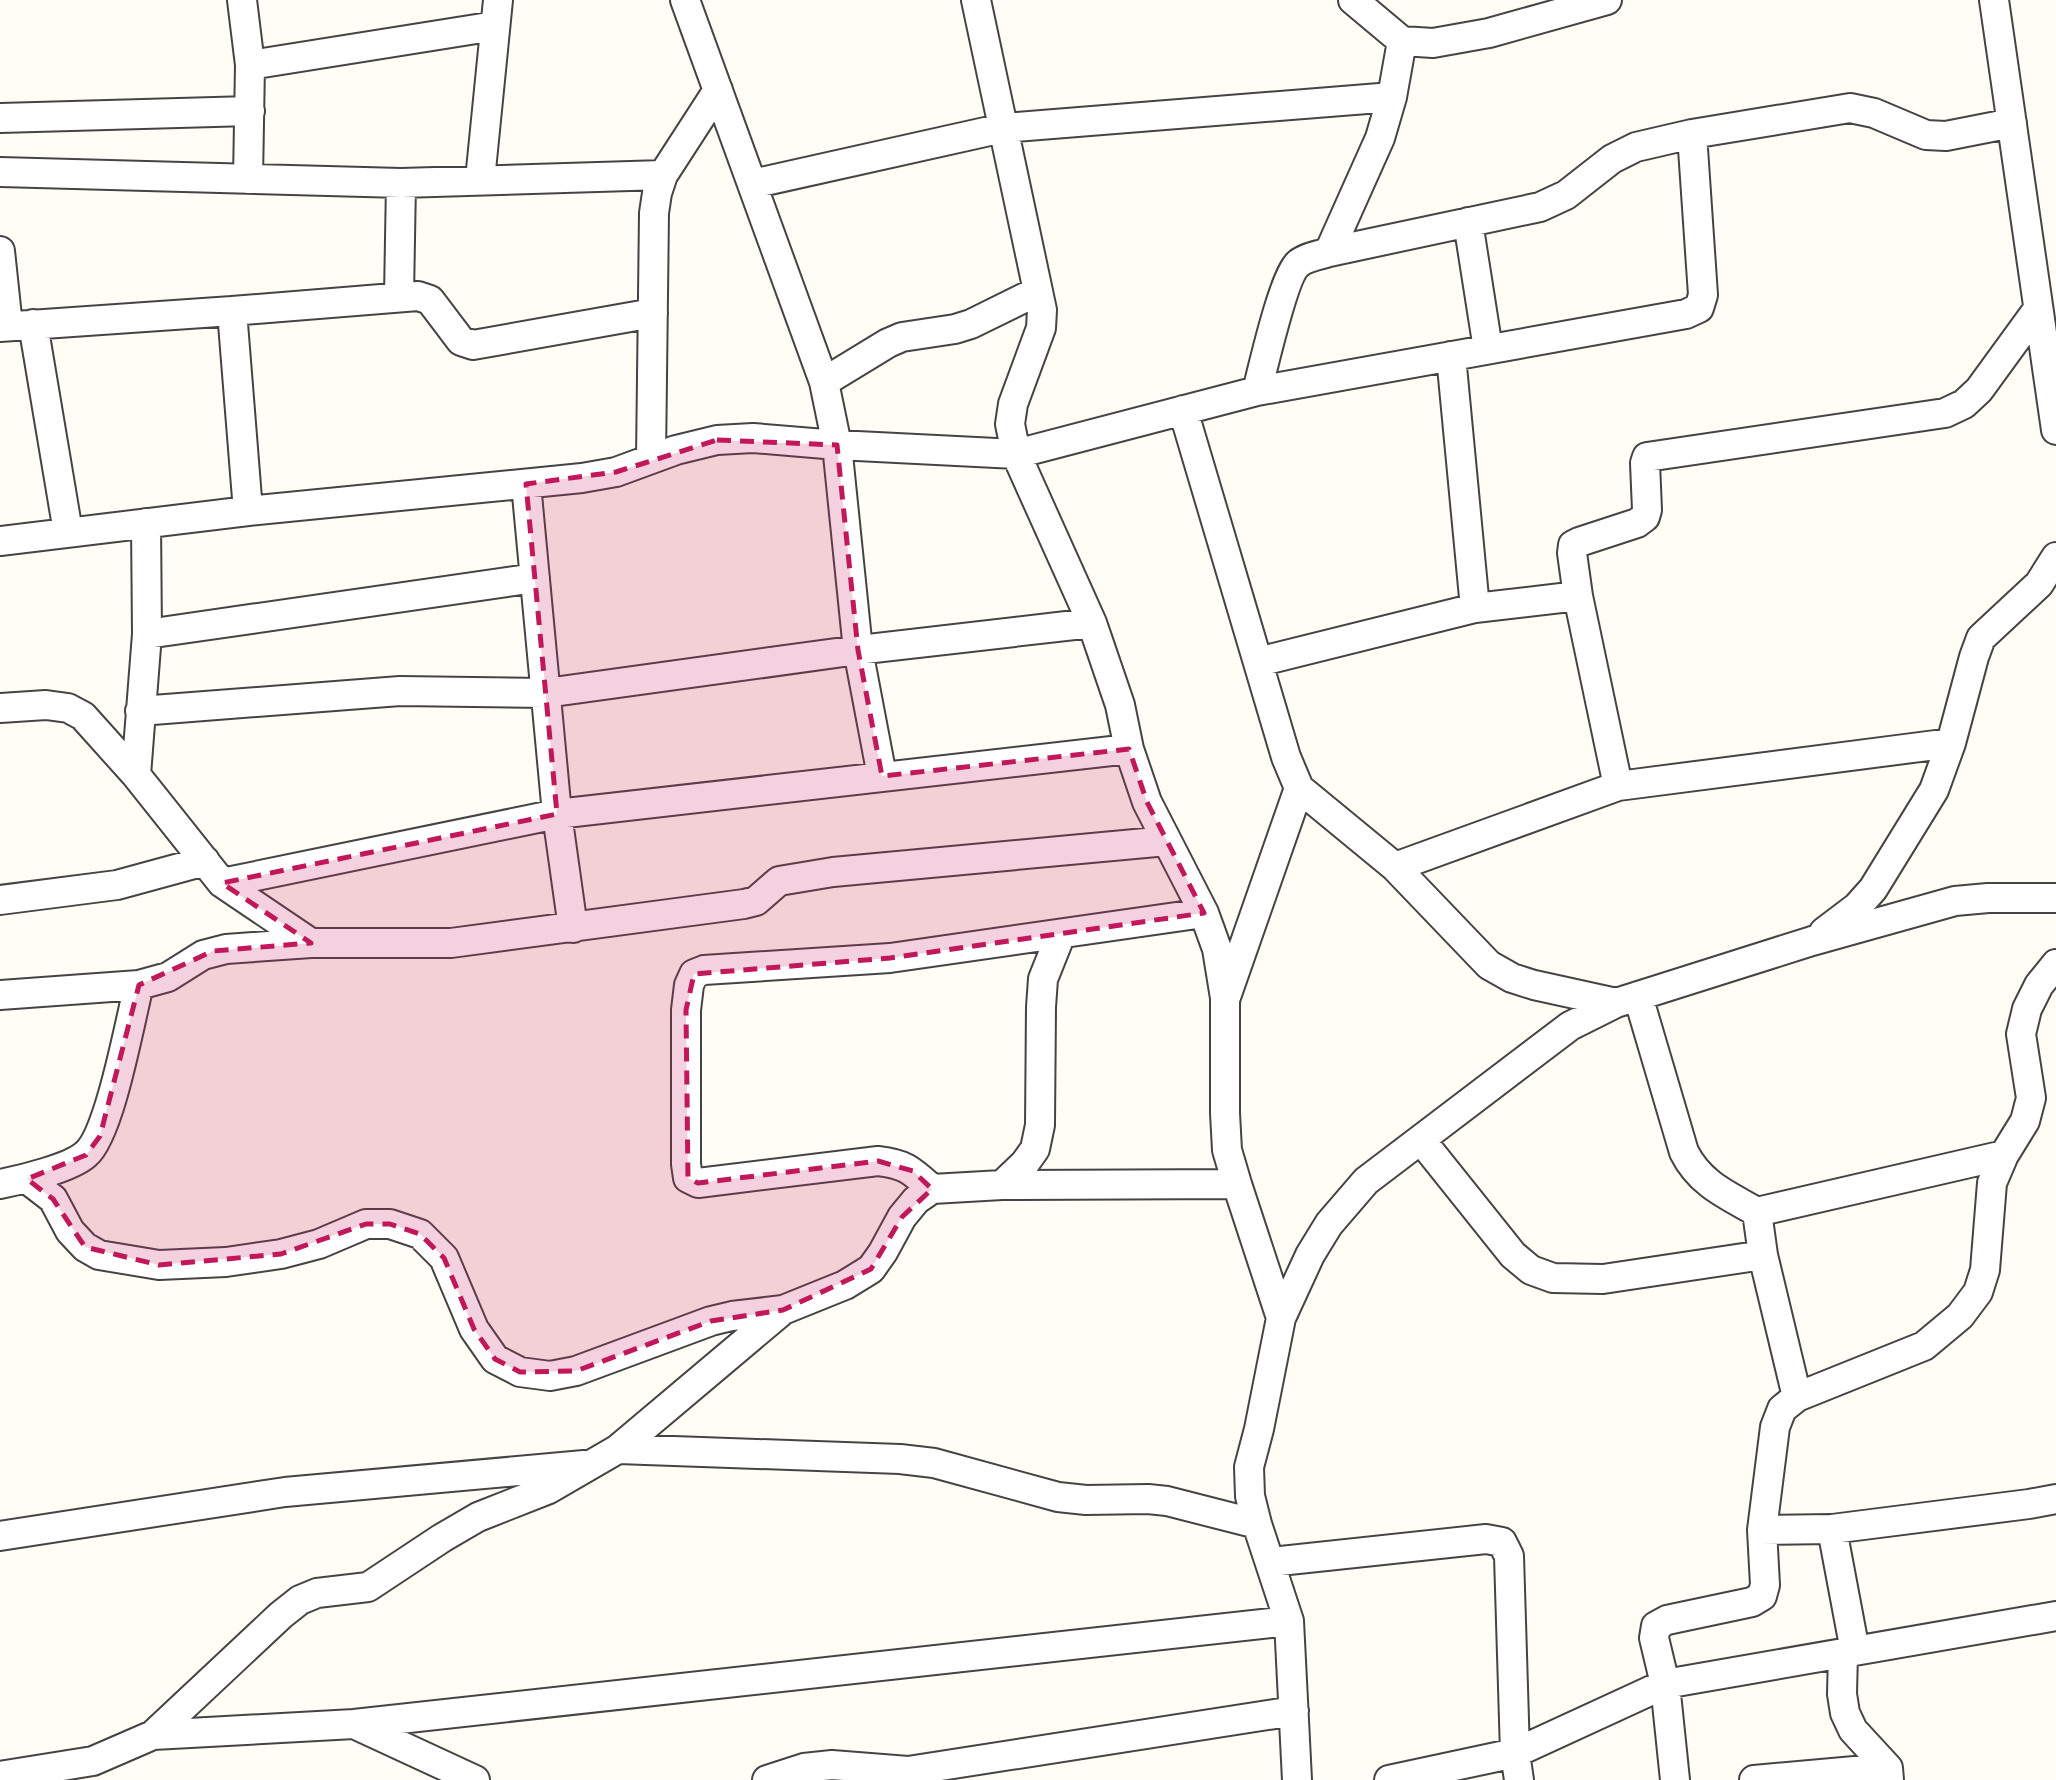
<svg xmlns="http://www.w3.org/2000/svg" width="2056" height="1780" font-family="Georgia,serif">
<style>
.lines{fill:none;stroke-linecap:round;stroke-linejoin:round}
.minor-casing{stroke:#444;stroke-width:32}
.minor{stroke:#fff;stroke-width:28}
.marked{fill:#c2185b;fill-opacity:0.2;stroke:#c2185b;stroke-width:5;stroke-dasharray:14 9;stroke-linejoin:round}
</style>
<rect width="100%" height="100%" fill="#fffdf5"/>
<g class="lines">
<g class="minor-casing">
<path id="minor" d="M 242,0 L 250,65 L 248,179
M 685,0 L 824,382 L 837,445 L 858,650 L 882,776
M 976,0 L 1042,310 L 1041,328 L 1013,404 L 1010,424 L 1016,454 L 1092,623 L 1120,705 L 1129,749 L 1147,802 L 1204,913 L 1217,949 L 1225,998 L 1225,1113 L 1227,1150 L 1237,1184 L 1281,1318
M 1353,0 L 1402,41 L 1433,43 L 1489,33 L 1607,0
M 1994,0 L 2056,430
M 250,65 L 495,26
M 0,118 L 250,111
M 0,172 L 401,183 L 663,175
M 480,180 L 498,0
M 752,184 L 1003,128 L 1392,97
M 1468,222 L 1488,349
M 0,251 L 8,326
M 1329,252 L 1380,138 L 1392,97 L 1402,41
M 399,296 L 401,183
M 232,311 L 248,511
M 33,324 L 68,532
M 0,327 L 232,311 L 418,296 L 430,300 L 461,341 L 473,345 L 653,313
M 1451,356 L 1475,608
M 824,382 L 888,343 L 902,337 L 955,329 L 971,324 L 1038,291
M 1257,391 C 1263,368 1284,274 1299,263 C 1306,257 1320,255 1329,252 L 1540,207 L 1566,195 L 1612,159 L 1636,147 L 1692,134 L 1850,108 L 1874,113 L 1926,135 L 1946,136 L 2012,123
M 1183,410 L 1286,757 L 1299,788 L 1395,867 L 1489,965 L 1512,978 L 1534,985 L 1616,1003
M 651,459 L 654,213 L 657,193 L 663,175 L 718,90
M 526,484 L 557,814 L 573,928
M 0,541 L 248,511 L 582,478 L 616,472 L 676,450 L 717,440 L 753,438 L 837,445 L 1016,454 L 1257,391 L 1686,314 L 1699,308 L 1703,295 L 1692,134
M 147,634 L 535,578
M 1258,662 L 1475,608 L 1578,596
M 0,708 L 46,705 L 68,708 L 83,716 L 136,775 L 222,883 L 311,943
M 140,711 L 400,691 L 546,693 L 858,650 L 1092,623
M 136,775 L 147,634 L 146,523
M 1618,786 L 1578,596 L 1572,553 L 1573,545 L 1579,542 L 1637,523 L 1645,517 L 1647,510 L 1645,463 L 1647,457 L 1945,413 L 1964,404 L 1979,390 L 2038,309
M 1395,867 L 1618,786 L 1951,743
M 222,883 L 557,814 L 1129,749
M 0,900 L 117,885 L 205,861
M 1824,932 L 1857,907 L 1873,889 L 1934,790 L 1951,743 L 1974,657 L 1981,638 L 2039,584 L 2056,557
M 0,995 L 139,985 L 168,977 L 203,955 L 226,949 L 311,943 L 451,943 L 744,904 L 756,901 L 779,881 L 833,872 L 1167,841
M 1638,996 L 1684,1152 C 1700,1184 1727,1195 1757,1212 L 2004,1155
M 1226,997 L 1299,788
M 1421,1140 L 1513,1255 L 1531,1270 L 1553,1278 L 1603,1279 L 1763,1255
M 27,1179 L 53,1199 L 70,1231 L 85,1247 L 99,1255 L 159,1265 L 226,1262 L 281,1254 L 319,1244 L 366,1224 L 390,1224 L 420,1234 L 444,1258 L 474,1329 L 495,1359 L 520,1372 L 550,1376 L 576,1371 L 711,1321 L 732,1316 L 783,1310 L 845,1285 L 871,1269 L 883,1252 L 902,1217 L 916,1200 L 932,1189 L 1002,1185 L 1237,1184
M 0,1184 C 21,1180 71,1168 86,1154 C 110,1134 130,1020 139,985
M 1002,1185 L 1025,1163 L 1035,1149 L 1040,1125 L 1041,1007 L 1043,979 L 1061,934
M 932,1189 C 912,1171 906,1164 878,1161 L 698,1183 L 688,1178 L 686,1164 L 686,1010 L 689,985 L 694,974 L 704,970 L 890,958 L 1204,913
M 1757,1212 L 1763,1255 L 1797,1397
M 618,1449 L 900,1459 L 934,1463 L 1058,1497 L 1086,1500 L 1148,1499 L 1167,1501 L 1257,1524
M 1832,1529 L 1855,1651
M 1762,1530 L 1832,1529 L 2029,1504 L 2056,1499
M 0,1536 L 285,1492 L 584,1465
M 1270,1562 L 1486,1539 L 1502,1542 L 1509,1556 L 1515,1753 L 1519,1780
M 1843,1653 L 1842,1694 L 1845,1713 L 1853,1730 L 1888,1768 L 1889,1780
M 354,1724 L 475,1780
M 153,1735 L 281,1615 L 300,1600 L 317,1593 L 368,1587 L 442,1538 L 478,1517 L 549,1489 L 618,1449 L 783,1310
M 0,1776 L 93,1761 L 153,1735 L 354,1724 L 1289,1621
M 767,1780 L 804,1768 L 832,1765 L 908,1771 L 1294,1711
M 1297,1780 L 1289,1621 L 1257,1524 L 1250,1496 L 1249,1467 L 1259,1429 L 1281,1318 L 1310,1255 L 1329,1224 L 1366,1181 L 1570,1026 L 1616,1003 L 1812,941 L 1955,901 L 1988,898 L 2056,898
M 1389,1780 L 1515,1753 L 1665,1684 L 2056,1616
M 1675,1780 L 1665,1684 L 1654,1638 L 1656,1626 L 1667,1620 L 1752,1602 L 1762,1596 L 1765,1585 L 1762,1530 L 1775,1427 L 1782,1409 L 1797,1397 L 1924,1346 L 1960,1316 L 1978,1292 L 1985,1270 L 1992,1183 L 2004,1155 L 2025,1121 L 2031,1098 L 2021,1034 L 2027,1009 L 2039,985 L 2056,964
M 1754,1780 L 1888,1768"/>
</g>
<use href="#minor" class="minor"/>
</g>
<path class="marked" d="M 717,440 L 837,445 L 858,650 L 882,776 L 1129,749 L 1147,802 L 1204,913 L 890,958 L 694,974 L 686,1010 L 688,1178 L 698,1183 L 878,1161 L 913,1171 L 932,1189 L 902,1217 L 871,1269 L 783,1310 L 711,1321 L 576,1371 L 520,1372 L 495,1359 L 474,1329 L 444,1258 L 420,1234 L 390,1224 L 366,1224 L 281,1254 L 159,1265 L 85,1247 L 53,1199 L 27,1179 L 86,1155 L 100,1136 L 139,985 L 213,951 L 311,943 L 222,883 L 557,814 L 526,484 L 616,472 Z"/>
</svg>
